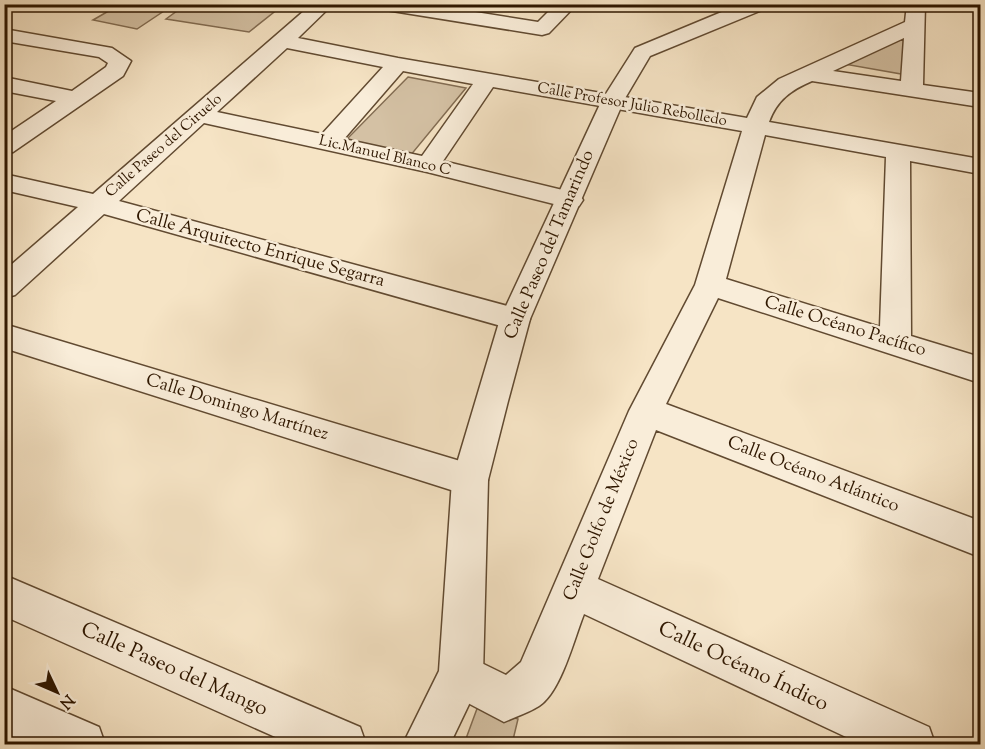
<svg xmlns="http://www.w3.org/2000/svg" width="985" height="749" font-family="'Sorts Mill Goudy',serif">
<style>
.green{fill:#d4c1a4;stroke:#826c52;stroke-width:1.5}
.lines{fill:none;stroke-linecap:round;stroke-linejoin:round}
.minor-casing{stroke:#614a31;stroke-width:3}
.tertiary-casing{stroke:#614a31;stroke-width:3}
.minor{fill:#f9edd9;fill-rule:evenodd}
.tertiary{fill:#f9edd9;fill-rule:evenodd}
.labels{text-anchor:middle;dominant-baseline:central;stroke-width:5;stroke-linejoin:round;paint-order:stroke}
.far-street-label{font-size:15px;fill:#2f1700;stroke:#f9edd9}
.street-label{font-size:18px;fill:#2f1700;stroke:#f9edd9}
.near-street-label{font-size:21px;fill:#2f1700;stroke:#f9edd9}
</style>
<rect width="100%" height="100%" fill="#f6e4c5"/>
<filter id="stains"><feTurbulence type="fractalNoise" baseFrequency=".00333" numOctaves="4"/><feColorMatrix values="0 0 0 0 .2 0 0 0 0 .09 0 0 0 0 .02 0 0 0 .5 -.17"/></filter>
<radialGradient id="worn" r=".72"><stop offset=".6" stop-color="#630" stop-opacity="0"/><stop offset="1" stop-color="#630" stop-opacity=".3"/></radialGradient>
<path class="green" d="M 119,5 L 119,4 L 173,5 L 137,29 L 93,20 Z
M 185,5 L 185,4 L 283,5 L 249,32 L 166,19 Z
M 905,35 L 907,75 L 844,64 Z
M 408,77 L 466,88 L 410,156 L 347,139 Z
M 478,706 L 518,719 L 512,744 L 464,744 Z"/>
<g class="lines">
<g class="minor-casing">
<path id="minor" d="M 312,4 L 333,4 L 298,38 L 398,58 L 747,118 L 757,97 L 779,79 L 905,22 L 907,4 L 925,4 L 923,85 L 980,93 L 980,107 L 812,81 C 791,90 777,100 769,122 L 980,159 L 980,174 L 910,161 L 911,336 L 980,357 L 980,383 L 718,298 L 666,404 L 980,521 L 980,557 L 656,430 L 598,579 L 929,727 L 935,744 L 861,744 L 584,614 C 574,639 561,692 539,706 C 528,713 515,717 504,722 L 445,691 L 439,675 L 445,659 L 461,653 L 506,675 L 521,662 L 629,411 L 695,285 L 742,131 L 493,87 L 443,161 L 579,194 L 583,200 L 579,206 L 570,208 L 427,172 L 204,123 L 119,201 L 526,311 L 530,319 L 526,327 L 515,330 L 104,214 L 15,295 L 4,298 L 4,271 L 78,207 L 4,190 L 4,174 L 93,194 ZM 904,38 L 901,81 L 833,71 ZM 287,48 L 383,67 L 322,134 L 217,112 ZM 403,71 L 473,84 L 422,156 L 344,139 ZM 765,135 L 886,157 L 880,327 L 726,279 Z
M 377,4 L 425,4 L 538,22 L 556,4 L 577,4 L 549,33 L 542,35 L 386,10 L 379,8 Z
M 967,4 L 980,4 L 980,12 L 969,8 Z
M 4,29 L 112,48 L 131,61 L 123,76 L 13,152 L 4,154 L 4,136 L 56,101 L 4,91 L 4,77 L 72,91 L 106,67 L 108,63 L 99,57 L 4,41 Z
M 4,324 L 470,464 L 483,469 L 488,480 L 483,491 L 470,496 L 4,348 Z
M 4,575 L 360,727 L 366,744 L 291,744 L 4,616 Z
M 4,686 L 99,727 L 105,744 L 30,744 L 4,733 Z"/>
</g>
<g class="tertiary-casing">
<path id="tertiary" d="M 741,4 L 769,4 L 767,8 L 650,56 L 624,100 L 530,319 L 508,401 L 488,480 L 483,675 L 450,744 L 403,744 L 439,671 L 452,480 L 500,319 L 602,100 L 635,48 Z"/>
</g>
<use href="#minor" class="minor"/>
<use href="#tertiary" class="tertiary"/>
</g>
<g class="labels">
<g class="far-street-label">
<text transform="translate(632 105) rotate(10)">Calle Profesor Julio Rebolledo</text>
<text transform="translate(164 146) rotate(-41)">Calle Paseo del Ciruelo</text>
<text transform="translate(385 156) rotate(13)">Lic.Manuel Blanco C</text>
</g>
<g class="street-label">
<text transform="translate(550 245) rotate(-67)">Calle Paseo del Tamarindo</text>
<text transform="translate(260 249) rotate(15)">Calle Arquitecto Enrique Segarra</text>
<text transform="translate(845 327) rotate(17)">Calle Océano Pacífico</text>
<text transform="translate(237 408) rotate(17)">Calle Domingo Martínez</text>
<text transform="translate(813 475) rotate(21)">Calle Océano Atlántico</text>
<text transform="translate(602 520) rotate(-68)">Calle Golfo de México</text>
</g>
<g class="near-street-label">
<text transform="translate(743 667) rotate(25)">Calle Océano Índico</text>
<text transform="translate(174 670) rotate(24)">Calle Paseo del Mango</text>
</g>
</g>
<rect width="985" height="749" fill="none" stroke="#f6e4c5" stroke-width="24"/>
<rect x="6" y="6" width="973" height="737" fill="none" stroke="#2f1700" stroke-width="3"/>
<rect x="12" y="12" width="961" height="725" fill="none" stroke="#2f1700" stroke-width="1.5"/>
<g transform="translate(57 692) rotate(134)" stroke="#f9edd9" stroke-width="4.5" paint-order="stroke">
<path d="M0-4.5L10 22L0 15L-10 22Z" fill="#2f1700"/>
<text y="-9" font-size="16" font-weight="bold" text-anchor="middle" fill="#2f1700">N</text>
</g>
<rect width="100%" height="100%" filter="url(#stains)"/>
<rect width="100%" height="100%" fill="url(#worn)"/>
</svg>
